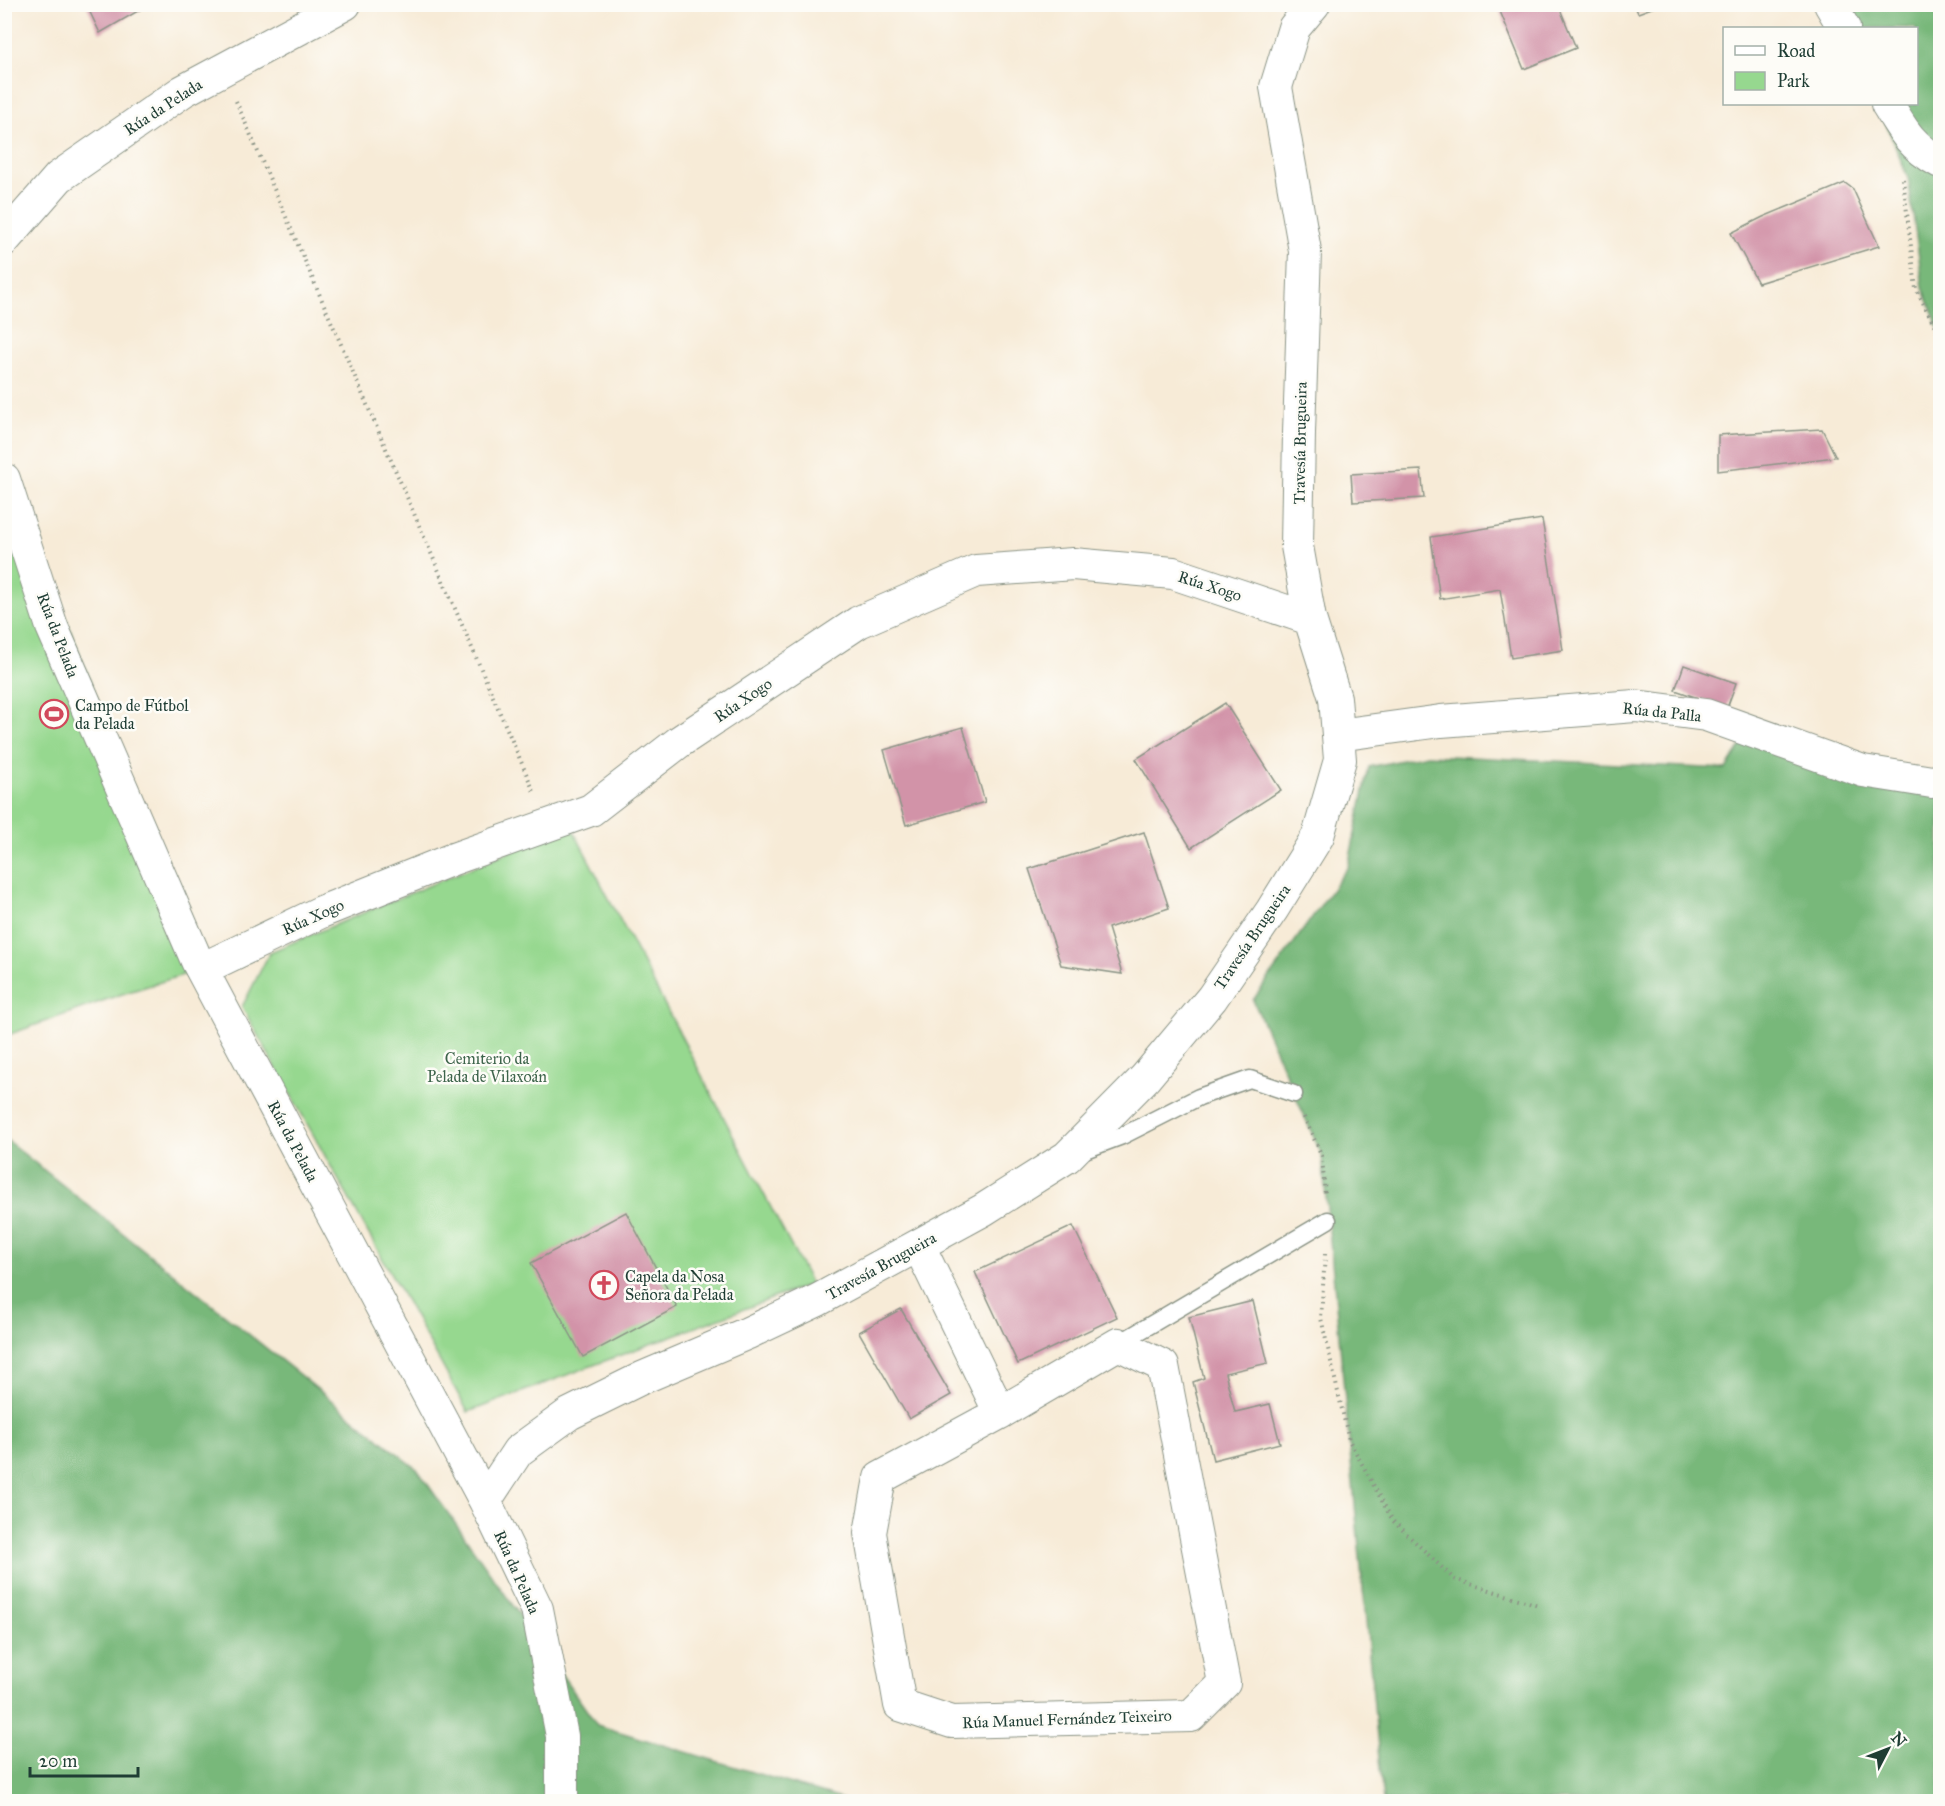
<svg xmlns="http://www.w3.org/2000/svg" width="1945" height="1806" font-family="'IM FELL Great Primer',serif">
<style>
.green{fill:#96d88f;stroke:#5a8a62;stroke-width:1.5}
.forest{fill:#78b87a;stroke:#4c7a57;stroke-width:1.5}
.building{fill:#d293a8}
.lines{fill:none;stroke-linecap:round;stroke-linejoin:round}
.lane-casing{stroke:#8b9486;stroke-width:19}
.street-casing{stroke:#8b9486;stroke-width:34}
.path{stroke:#8b9486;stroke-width:4;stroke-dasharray:1.5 4.5;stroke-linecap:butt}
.lane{stroke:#fff;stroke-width:16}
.street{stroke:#fff;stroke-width:32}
.labels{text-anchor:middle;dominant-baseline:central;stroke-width:5;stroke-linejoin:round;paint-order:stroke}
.street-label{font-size:16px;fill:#1f3d34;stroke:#fdfcf7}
.poi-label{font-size:16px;fill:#1f3d34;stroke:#fdfcf7;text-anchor:start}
.park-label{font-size:16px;fill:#3d644b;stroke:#fdfcf7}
</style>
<rect width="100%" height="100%" fill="#fdfcf7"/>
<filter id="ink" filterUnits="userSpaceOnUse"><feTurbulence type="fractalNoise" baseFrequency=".0167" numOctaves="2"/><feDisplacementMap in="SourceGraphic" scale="12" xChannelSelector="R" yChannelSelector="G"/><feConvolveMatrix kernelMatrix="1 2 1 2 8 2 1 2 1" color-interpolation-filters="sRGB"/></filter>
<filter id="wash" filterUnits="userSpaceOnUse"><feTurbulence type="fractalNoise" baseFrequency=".008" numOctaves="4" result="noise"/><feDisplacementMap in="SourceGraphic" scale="24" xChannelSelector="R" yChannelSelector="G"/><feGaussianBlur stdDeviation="1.35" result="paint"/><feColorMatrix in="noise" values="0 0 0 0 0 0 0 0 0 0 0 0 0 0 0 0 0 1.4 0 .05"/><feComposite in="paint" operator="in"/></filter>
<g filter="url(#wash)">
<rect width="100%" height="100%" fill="#f7ebd7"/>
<path class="green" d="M 4,459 L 202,969 L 119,995 L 5,1036 Z
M 571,826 L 811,1284 L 468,1412 L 242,1007 L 270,952 Z"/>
<path class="forest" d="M 1837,5 L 1940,5 L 1940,332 L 1923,287 L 1908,178 L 1878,104 L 1916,104 L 1916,28 L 1847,28 Z
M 1750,731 L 1940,780 L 1940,1801 L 1383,1801 L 1322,1156 L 1253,1000 L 1348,867 L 1369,767 L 1427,755 L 1726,769 Z
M 4,1138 L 417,1469 L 597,1725 L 848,1801 L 5,1801 Z"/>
<g id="blocks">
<path class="building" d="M 86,4 L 150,4 L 100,33 Z
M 1497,4 L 1558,4 L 1576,48 L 1524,69 Z
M 1634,4 L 1660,4 L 1660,5 L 1638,13 Z
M 1845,183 L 1853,189 L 1879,246 L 1758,283 L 1731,233 L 1763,217 Z
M 1822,429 L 1836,457 L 1718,471 L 1718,435 Z
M 1421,470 L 1424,498 L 1353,502 L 1351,474 Z
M 1542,519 L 1563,650 L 1511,658 L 1500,589 L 1440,599 L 1431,537 Z
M 1684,665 L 1736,683 L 1727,708 L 1675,690 Z
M 1225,703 L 1281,790 L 1191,848 L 1136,759 Z
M 963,727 L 985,802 L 906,825 L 884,750 Z
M 1144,832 L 1169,908 L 1108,928 L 1122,974 L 1061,965 L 1029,869 Z
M 626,1212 L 677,1307 L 583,1357 L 531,1263 Z
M 1073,1226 L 1117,1317 L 1018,1364 L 975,1272 Z
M 1253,1301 L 1268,1363 L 1225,1373 L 1235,1412 L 1270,1404 L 1280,1443 L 1213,1460 L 1193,1382 L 1204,1378 L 1189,1317 Z
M 901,1309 L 951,1395 L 909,1419 L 859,1332 Z"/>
</g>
</g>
<g filter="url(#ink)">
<use href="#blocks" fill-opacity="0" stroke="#8b9486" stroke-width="1.5"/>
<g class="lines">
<g class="lane-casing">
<path id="lane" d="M 1082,1151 L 1122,1136 L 1199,1097 L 1250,1079 L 1294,1094
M 1118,1344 L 1328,1220"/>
</g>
<g class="street-casing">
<path id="street" d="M 1830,4 L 1844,28
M 1887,104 C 1903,131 1912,147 1940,162
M 4,240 L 59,177 L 183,91 L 345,4
M 4,479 L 52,627 L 197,961 L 485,1501 L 537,1609 L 562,1736 L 562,1802
M 1338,735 L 1441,721 L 1635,706 L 1706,715 L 1863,771 L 1932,782 L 1940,780
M 202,969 L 321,912 L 453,859 L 591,810 L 679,742 L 859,622 L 976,571 L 1073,564 L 1173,573 L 1310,619
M 919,1246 L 1000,1413
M 1118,1344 L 1163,1366 L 1224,1683 L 1191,1716 L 952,1722 L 900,1705 L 870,1533 L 880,1478 L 1000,1413 Z
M 485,1501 L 518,1451 L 569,1414 L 642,1378 L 748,1333 L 818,1300 L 983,1210 L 1067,1157 L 1145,1078 L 1212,998 L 1272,910 L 1318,836 L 1340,760 L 1335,698 L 1310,619 L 1297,546 L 1299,433 L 1305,251 L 1276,87 L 1294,28 L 1314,4"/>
</g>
<path class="path" d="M 236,101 L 535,794
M 1903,179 L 1916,289 L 1940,336
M 1304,1117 L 1322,1156 L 1325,1195
M 1325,1254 L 1321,1318 L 1349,1440 L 1393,1521 L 1454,1579 L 1538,1605"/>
<use href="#lane" class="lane"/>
<use href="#street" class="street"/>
</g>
</g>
<defs>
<g id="stadium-ring" transform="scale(1.5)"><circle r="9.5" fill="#fdfcf7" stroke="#d1495b" stroke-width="1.5"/><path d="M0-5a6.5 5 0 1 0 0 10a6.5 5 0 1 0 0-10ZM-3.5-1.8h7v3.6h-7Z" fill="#d1495b"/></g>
<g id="church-ring" transform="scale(1.5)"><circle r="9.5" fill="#fdfcf7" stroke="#d1495b" stroke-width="1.5"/><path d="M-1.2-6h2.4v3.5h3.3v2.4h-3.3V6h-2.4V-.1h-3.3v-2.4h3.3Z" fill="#d1495b"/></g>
</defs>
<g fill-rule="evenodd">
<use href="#stadium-ring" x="54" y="714"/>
<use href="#church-ring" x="604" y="1285"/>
</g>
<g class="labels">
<g class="street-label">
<text transform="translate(163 107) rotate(-33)">Rúa da Pelada</text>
<text transform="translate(1300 443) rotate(-89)">Travesía Brugueira</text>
<text transform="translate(1210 586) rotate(18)">Rúa Xogo</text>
<text transform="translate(58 635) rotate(69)">Rúa da Pelada</text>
<text transform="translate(743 700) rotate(-34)">Rúa Xogo</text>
<text transform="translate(1662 712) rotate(6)">Rúa da Palla</text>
<text transform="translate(313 917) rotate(-24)">Rúa Xogo</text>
<text transform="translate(1252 937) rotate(-56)">Travesía Brugueira</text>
<text transform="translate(293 1141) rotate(62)">Rúa da Pelada</text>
<text transform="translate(881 1266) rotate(-29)">Travesía Brugueira</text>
<text transform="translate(517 1572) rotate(66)">Rúa da Pelada</text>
<text transform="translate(1067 1719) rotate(-2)">Rúa Manuel Fernández Teixeiro</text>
</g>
<g class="poi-label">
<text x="75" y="705">Campo de Fútbol<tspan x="75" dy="18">da Pelada</tspan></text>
<text x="625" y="1276">Capela da Nosa<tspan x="625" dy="18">Señora da Pelada</tspan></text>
</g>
<g class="park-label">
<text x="487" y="1058">Cemiterio da<tspan x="487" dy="18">Pelada de Vilaxoán</tspan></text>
</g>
</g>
<rect width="1945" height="1806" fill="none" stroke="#fdfcf7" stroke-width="24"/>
<rect x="1723" y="27" width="195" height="78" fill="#fdfcf7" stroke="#a4b0a9" stroke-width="1.5"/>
<rect x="1735" y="46" width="30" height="9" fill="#ffffff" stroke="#a4b0a9" stroke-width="1.5"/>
<text x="1777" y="57" font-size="18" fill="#1f3d34">Road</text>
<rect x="1735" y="72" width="30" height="18" fill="#96d88f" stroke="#a4b0a9" stroke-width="1.5"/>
<text x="1777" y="87" font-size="18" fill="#1f3d34">Park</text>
<g transform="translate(1888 1749) rotate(48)" stroke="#fdfcf7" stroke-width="4.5" paint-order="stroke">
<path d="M0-4.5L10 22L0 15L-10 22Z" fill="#1f3d34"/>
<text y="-9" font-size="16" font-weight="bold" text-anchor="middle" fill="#1f3d34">N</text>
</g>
<path d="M30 1767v9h108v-9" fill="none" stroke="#1f3d34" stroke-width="3"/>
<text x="39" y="1767" font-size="18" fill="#1f3d34" stroke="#fdfcf7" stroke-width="4.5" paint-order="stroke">20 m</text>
</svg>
